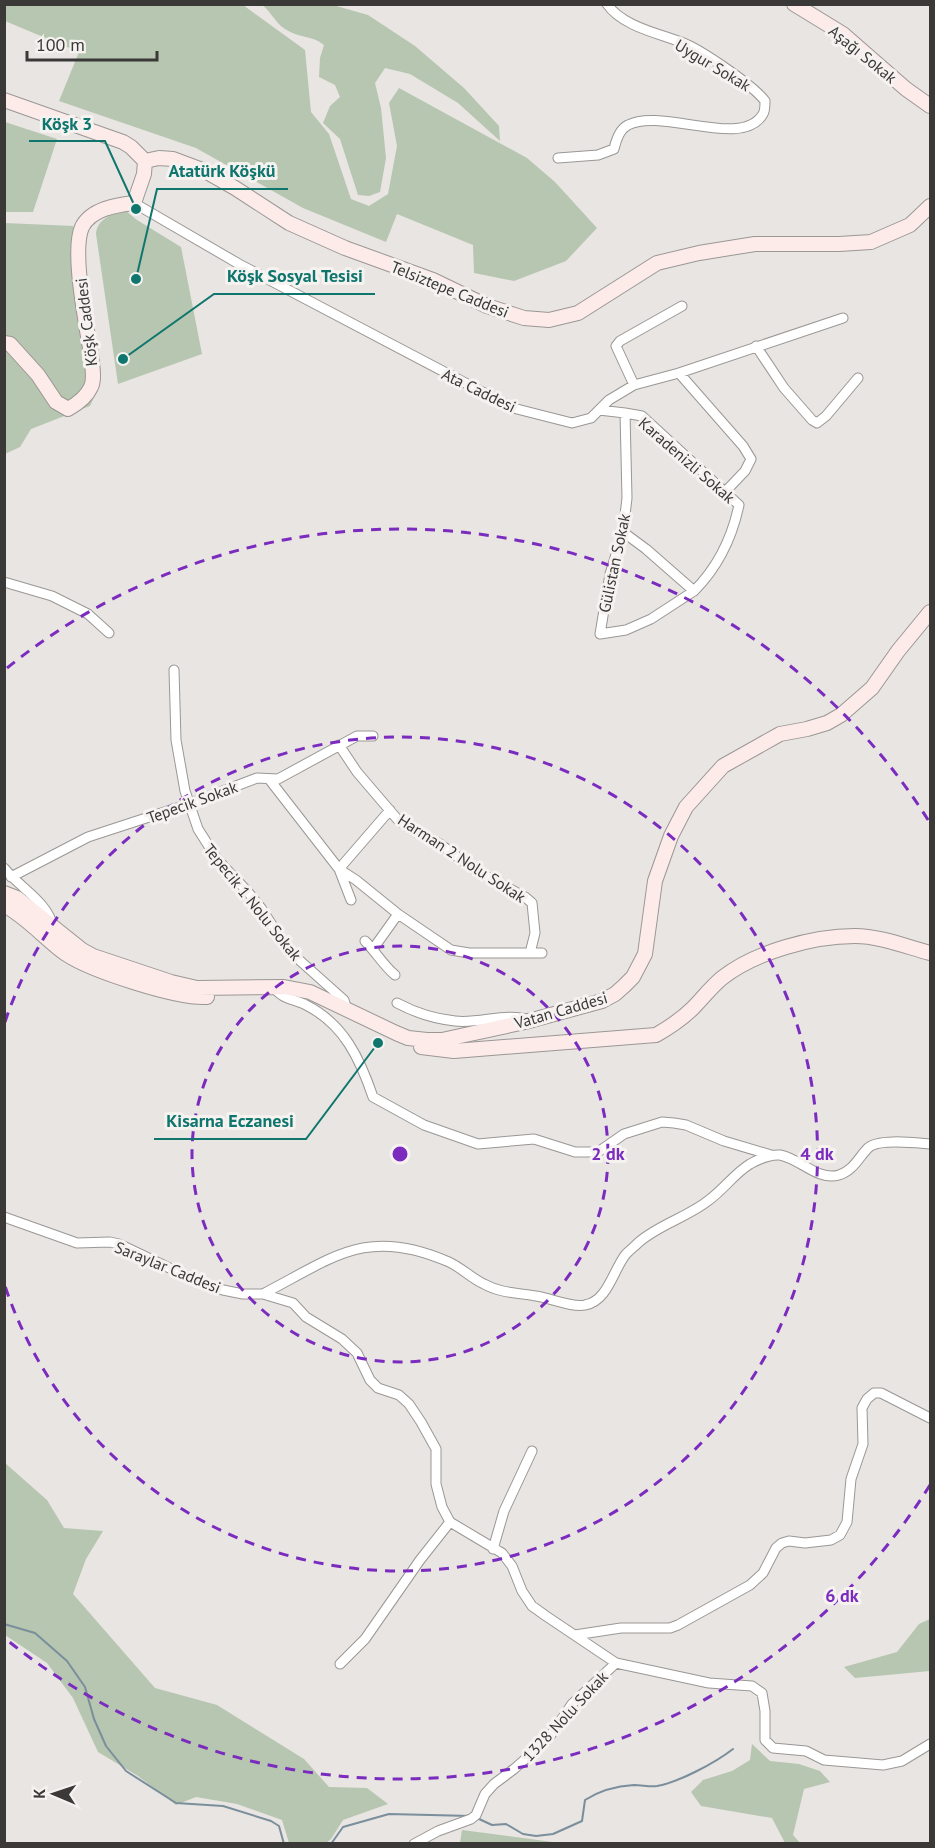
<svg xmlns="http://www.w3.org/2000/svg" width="935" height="1848" font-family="'PT Sans',sans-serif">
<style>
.green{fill:#b7c6b0}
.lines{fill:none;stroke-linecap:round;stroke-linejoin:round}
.stream{stroke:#7a8e9c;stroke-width:2}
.street-casing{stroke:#9a9795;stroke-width:11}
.secondary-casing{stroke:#9a9795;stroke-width:16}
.street{stroke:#fff;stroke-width:9}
.secondary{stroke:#fdebea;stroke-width:14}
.ring{fill:none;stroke:#7b2cbf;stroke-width:3;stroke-dasharray:10 8}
.labels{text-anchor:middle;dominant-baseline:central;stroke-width:6;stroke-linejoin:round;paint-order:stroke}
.street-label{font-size:16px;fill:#3a3938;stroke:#f5f2f0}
.centre{fill:#7b2cbf;stroke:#f5f2f0;stroke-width:3}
.ring-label{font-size:18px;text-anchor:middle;font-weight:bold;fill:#7b2cbf;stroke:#f5f2f0;stroke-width:6;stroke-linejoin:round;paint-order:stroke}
.leader{fill:none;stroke:#0f766e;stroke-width:2}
.callout-dot{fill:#0f766e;stroke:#f5f2f0;stroke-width:2}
.callout-label{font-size:18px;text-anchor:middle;font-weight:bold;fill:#0f766e;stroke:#f5f2f0;stroke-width:6;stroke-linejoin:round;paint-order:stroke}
</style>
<rect width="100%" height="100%" fill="#e8e5e2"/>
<path class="green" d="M 4,5 L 243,5 L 305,50 L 311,112 L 329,134 L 351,199 L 369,206 L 388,194 L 397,146 L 389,103 L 399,88 L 527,158 L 555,182 L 597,228 L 566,261 L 514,281 L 474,273 L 473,245 L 397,214 L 386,242 L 303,208 L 196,148 L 59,101 L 79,52 L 5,21 Z
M 262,5 L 333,5 L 368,15 L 415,46 L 464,88 L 499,126 L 500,141 L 458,103 L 410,74 L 385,68 L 375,83 L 381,108 L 386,158 L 380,192 L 369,196 L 358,195 L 340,139 L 323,123 L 330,106 L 340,97 L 335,85 L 319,77 L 320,58 L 324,45 C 312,35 298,38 285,29 C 275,23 271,11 262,5 Z
M 5,122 L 57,139 L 33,212 L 5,212 Z
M 118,211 L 126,211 L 137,220 L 181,247 L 202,354 L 118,384 L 96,234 C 97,221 107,217 118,211 Z
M 5,223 L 73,226 L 97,391 L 90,406 L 31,429 L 20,447 L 5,454 Z
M 5,1463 L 47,1500 L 64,1528 L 103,1531 L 86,1559 L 73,1594 L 155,1688 L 217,1705 L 304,1759 L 329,1787 L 367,1788 L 388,1804 L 343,1820 L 331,1839 L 326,1843 L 289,1843 L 282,1820 L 237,1804 L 196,1797 L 176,1805 L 138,1776 L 98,1752 L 73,1698 L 47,1663 L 5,1635 Z
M 930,1619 L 930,1671 L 855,1678 L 844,1667 L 897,1652 L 919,1624 Z
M 752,1744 L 770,1761 L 799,1764 L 820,1771 L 830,1782 L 804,1789 L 793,1835 L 800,1843 L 785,1843 L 772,1818 L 701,1806 L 691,1792 L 703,1780 L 732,1771 L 750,1760 Z
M 462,1830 L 560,1843 L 460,1843 Z"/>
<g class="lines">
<path class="stream" d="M 4,1624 L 35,1633 L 67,1661 L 85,1687 L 94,1719 L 106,1746 L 126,1771 L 176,1803 L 223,1806 L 271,1821 L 279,1826 L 284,1844
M 477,1818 L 492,1825 L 506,1824 L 523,1834 L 536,1836 L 553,1834 L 582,1821 L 585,1800 C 599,1791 617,1786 634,1785 C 642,1785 650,1787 657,1786 C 679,1782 715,1763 733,1749
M 331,1844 L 343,1827 L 389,1814 L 471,1816"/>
<g class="street-casing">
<path id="street" d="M 558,158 L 598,155 L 614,149 C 616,140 620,129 628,125 C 662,107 742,150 763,114 C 765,111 765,105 765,101 C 753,85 700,49 681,42 C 657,33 622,26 607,4
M 134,203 L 239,264 L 513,408 L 572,423 L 591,418 L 609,400 L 634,385 L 679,373 L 843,318
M 756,346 L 784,388 L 812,420 L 817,423 L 826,416 L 858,378
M 679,373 L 743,446 L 751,459 L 745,471 L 724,493
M 634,385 L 616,346 L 620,341 L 682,306
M 599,410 L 625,413 L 627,498 L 623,532 L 610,574 L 600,634 L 626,630 L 651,619 L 694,591
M 623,532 L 646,549 L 694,591 C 718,567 732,538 739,505 L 642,416 L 625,413
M 4,582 L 52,596 L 88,614 L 109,633
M 174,670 L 176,740 L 185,791 L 198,829 L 217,859 L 248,892 L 261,908 L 288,950 L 344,1000 L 347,1010
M 339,745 L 357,772 L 398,820 L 414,831 L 440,844 L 475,870 L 525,897 L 532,903 L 535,933 L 530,953
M 269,779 L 339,869 L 356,880 L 398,914 L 451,950 L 469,953 L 542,953
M 4,868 C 20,888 48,902 53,927
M 339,869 L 390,810
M 339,869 L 351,900
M 11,877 L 88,837 L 189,804 L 257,778 L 278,779 L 357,736 L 373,736
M 365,941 C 376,952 383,965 395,975
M 373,949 L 398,914
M 274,987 C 281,999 294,999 306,1005 C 344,1024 360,1059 373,1097 L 424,1125 L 478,1144 L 534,1139 L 575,1152 L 598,1152 L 624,1134 L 662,1122 L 674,1123 L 686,1125 L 724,1141 L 771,1155
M 397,1003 C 414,1012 436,1019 455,1021 C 481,1024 505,1012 530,1020
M 4,1217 L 77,1243 L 110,1242 L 119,1244 L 199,1282 L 223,1290 L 243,1294 L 263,1294 L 293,1303 L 306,1317 L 342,1339 L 357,1353 L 370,1380 L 378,1388 L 399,1395 L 409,1404 L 421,1422 L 436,1449 L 436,1484 L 442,1507 L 450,1522 L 502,1553 L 512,1566 L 522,1591 L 532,1606 L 546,1616 L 616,1663 L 709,1683 L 752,1686 L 762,1693 L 765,1711 L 765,1740 L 773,1748 L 806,1751 L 824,1760 L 883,1765 L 902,1761 L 930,1744
M 263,1294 C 334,1257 367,1226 449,1262 C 462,1268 471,1278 484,1284 C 500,1293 518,1293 536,1296 C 550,1298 573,1308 585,1305 C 608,1301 613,1270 626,1254 C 630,1250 635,1246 639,1242 C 660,1224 688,1217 709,1200 C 724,1189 735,1173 750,1164 C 759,1159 770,1154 780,1155 C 801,1159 817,1181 839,1175 C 853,1171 859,1157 868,1148 C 878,1138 917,1143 930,1144
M 493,1549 L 504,1511 L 532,1451
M 575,1635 L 621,1628 L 670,1628 L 678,1625 L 750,1585 L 763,1573 L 776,1548 L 782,1543 L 789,1541 L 805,1543 L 831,1540 L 840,1535 L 847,1522 L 851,1479 L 863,1444 L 862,1408 L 867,1399 L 874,1393 L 881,1393 L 930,1418
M 340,1664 L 365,1639 L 420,1560 L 450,1522
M 414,1844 L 438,1831 L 471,1819 L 476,1815 L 485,1794 L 494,1784 L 514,1769 L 548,1739 L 572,1704 L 616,1663"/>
</g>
<g class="secondary-casing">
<path id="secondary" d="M 794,4 L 843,34 L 906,89 L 930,106
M 4,100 L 123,142 L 131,147 L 145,161 L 144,174 L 134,203 C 116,205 91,209 82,227 C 71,252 87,326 91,355 C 92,364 95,379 91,387 C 87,396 77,404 68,409 L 56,402 L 38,375 L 10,344 L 4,343
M 145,161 L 159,158 L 173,159 L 205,171 L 235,188 L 289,223 L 345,248 L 433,280 L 487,306 L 524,318 L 549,320 L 578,313 L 657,263 L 699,253 L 755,244 L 839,244 L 871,242 L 910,225 L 930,206
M 4,893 L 17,898 L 82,950 L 93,956 L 171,982 L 197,988 L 284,987 L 310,992 L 396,1033 L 408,1038 L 427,1040 L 442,1040 L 525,1022 L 602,1001 L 615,994 L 624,986 L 633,977 L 645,954 L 655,881 L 671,836 L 686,807 L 723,766 L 780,734 L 807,729 L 827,723 L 841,715 L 872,688 L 898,651 L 930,612
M 4,905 C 28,918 45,939 66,954 C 91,971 178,999 207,997
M 421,1047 L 454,1051 L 656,1035 C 670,1027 682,1019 693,1008 C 703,998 711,987 722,978 C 755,952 813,936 855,936 C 880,936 907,947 930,953"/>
</g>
<use href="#street" class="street"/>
<use href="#secondary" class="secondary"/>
</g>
<g class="ring">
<circle cx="400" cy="1154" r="208"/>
<path d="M5 1022A417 417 0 1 1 5 1286"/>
<path d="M930 1485A625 625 0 0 1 7 1640M7 668A625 625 0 0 1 930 823"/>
</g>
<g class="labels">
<g class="street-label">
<text transform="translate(863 54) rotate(39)">Aşağı Sokak</text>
<text transform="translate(713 65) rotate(31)">Uygur Sokak</text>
<text transform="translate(450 289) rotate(22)">Telsiztepe Caddesi</text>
<text transform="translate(86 322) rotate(-97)">Köşk Caddesi</text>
<text transform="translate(479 390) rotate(26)">Ata Caddesi</text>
<text transform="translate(687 460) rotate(41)">Karadenizli Sokak</text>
<text transform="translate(614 563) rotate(-78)">Gülistan Sokak</text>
<text transform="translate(192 802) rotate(-20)">Tepecik Sokak</text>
<text transform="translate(462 858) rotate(33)">Harman 2 Nolu Sokak</text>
<text transform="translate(253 902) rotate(51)">Tepecik 1 Nolu Sokak</text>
<text transform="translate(561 1010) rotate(-16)">Vatan Caddesi</text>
<text transform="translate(168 1267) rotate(22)">Saraylar Caddesi</text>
<text transform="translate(565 1716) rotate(-47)">1328 Nolu Sokak</text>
</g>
</g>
<circle cx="400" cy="1154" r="9" class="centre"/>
<g class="ring-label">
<text x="608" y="1160">2 dk</text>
<text x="817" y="1160">4 dk</text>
<text x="842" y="1602">6 dk</text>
</g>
<path class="leader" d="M136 209L105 141H29M136 279L157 189H288M123 359L214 294H375M378 1043L306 1139H154"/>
<g class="callout-dot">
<circle cx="136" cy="209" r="6"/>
<circle cx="136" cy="279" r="6"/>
<circle cx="123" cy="359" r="6"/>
<circle cx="378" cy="1043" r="6"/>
</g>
<g class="callout-label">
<text x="67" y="130">Köşk 3</text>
<text x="222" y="177">Atatürk Köşkü</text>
<text x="295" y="282">Köşk Sosyal Tesisi</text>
<text x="230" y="1127">Kisarna Eczanesi</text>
</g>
<rect width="935" height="1848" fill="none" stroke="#3a3938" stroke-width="12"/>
<g transform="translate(54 1794) rotate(272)" stroke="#f5f2f0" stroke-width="4.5" paint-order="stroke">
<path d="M0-4.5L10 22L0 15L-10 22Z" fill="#3a3938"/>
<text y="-9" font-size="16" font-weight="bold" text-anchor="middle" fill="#3a3938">K</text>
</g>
<path d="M27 51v9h130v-9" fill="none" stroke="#3a3938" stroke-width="3"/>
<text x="36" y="51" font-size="18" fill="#3a3938" stroke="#f5f2f0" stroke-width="4.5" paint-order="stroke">100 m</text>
</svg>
